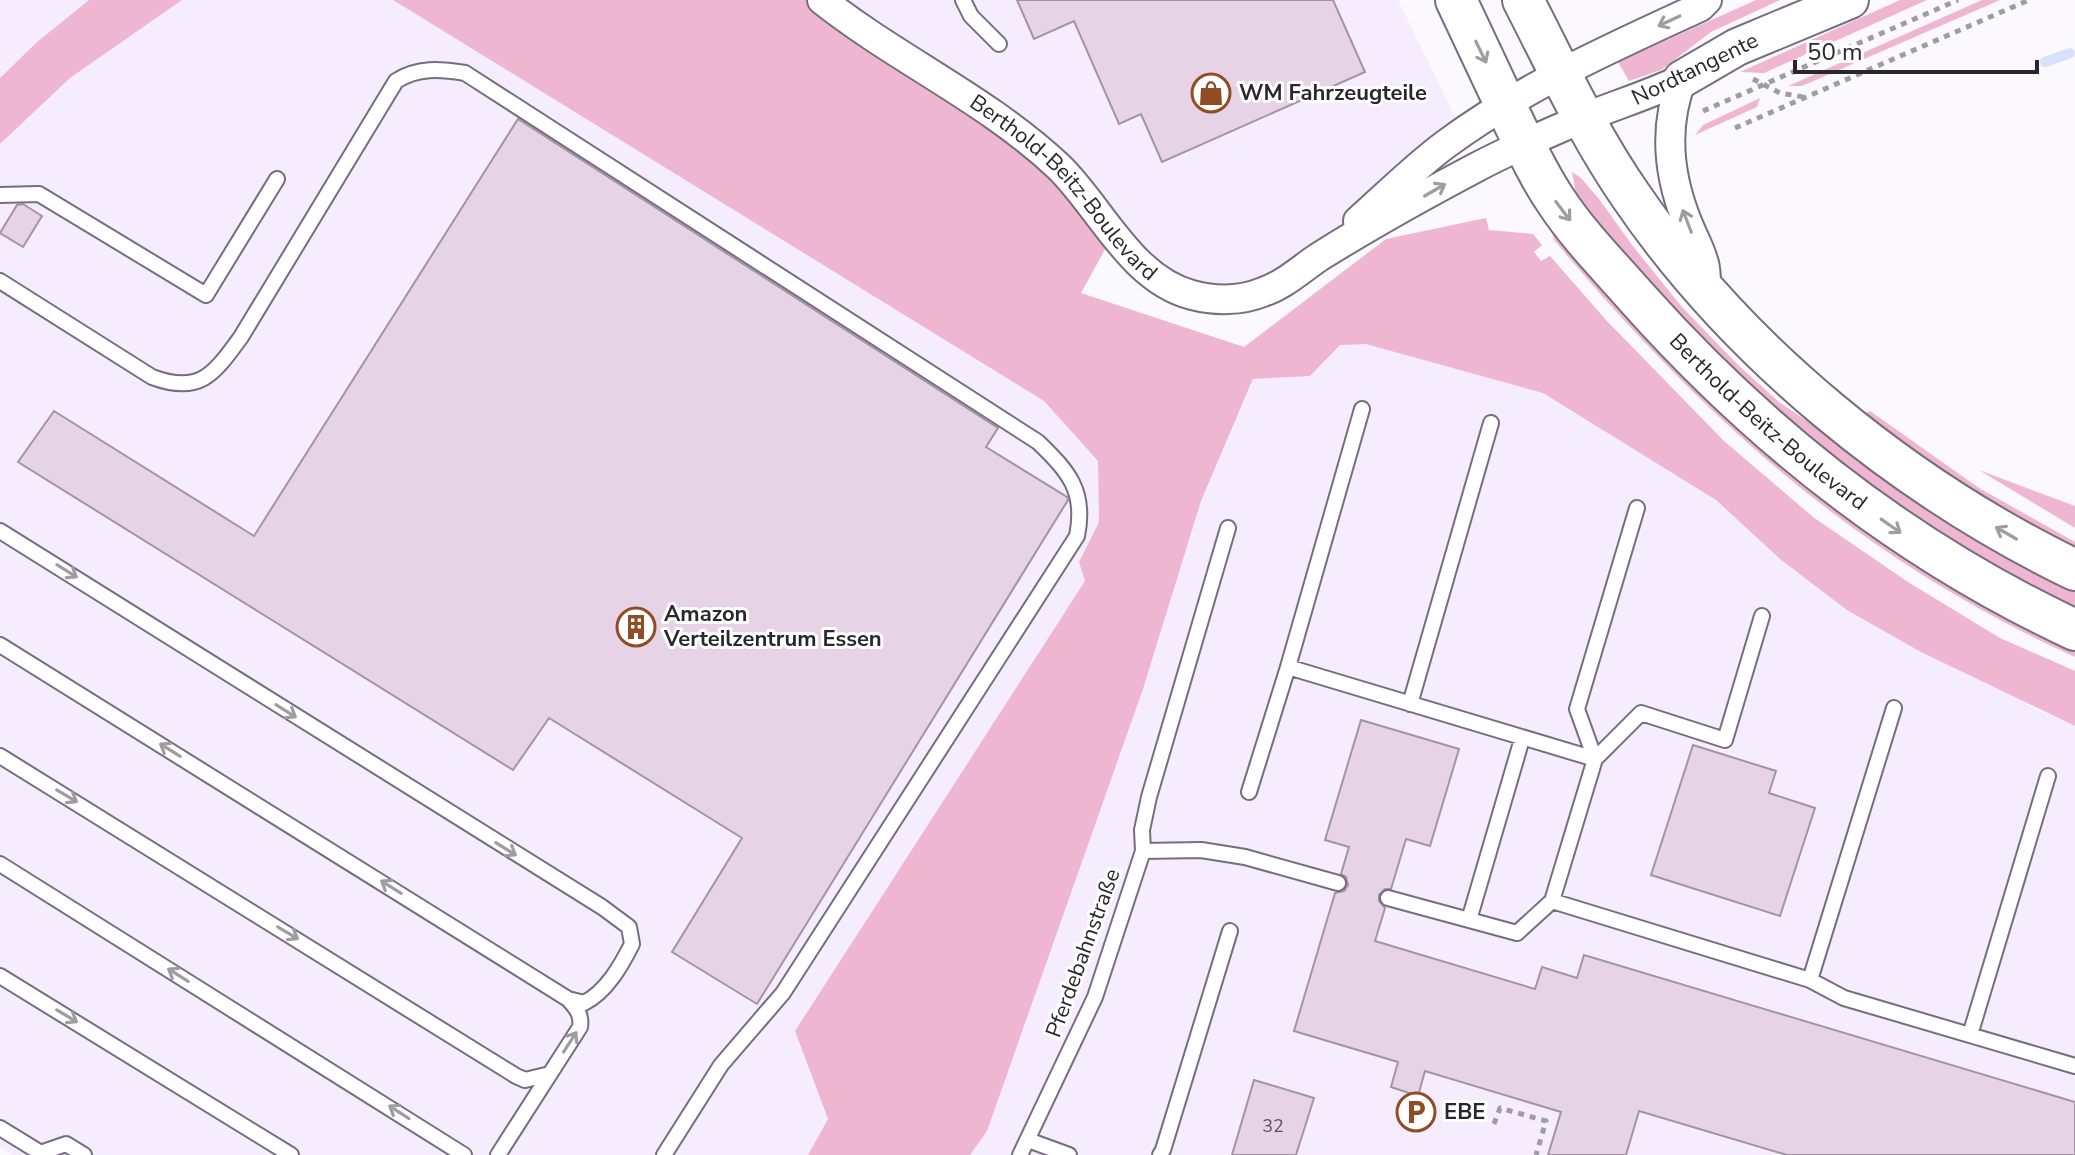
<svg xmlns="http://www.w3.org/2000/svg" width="2075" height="1155" font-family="'Nunito Sans',sans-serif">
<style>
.built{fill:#f5ecfe}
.green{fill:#efb6d1}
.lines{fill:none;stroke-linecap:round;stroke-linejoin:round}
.stream{stroke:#d8e2fc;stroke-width:10}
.building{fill:#e6d3e5;stroke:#a593a3;stroke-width:2}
.service-casing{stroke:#776d80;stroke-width:18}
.minor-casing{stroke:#776d80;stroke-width:32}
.tertiary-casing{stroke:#776d80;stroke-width:40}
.secondary-casing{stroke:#776d80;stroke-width:44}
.path{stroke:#9f9da2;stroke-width:5;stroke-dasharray:6 6;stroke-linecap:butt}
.service{stroke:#fff;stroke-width:14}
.minor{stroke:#fff;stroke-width:28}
.tertiary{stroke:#fff;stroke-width:36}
.secondary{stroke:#fff;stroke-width:40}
.oneway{stroke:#9f9da1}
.labels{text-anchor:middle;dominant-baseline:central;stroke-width:6;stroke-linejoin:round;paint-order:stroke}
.number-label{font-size:18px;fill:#59515c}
.street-label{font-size:22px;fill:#2a262e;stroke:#fff}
.poi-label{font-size:22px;font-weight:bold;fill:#2a262e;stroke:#fff;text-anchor:start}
</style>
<rect width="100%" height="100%" fill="#fbf9fd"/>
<path class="built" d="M 0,0 L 89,0 L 37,42 L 0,78 Z
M 182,0 L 393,0 L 1044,401 L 1098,461 L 1099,522 L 1079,562 L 1085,581 L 795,1031 L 828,1120 L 808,1155 L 13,1155 L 0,1147 L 0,144 L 70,78 Z
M 826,0 L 1398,0 L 1462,131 L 1263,295 L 1164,286 L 1055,160 Z
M 1393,278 L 1716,500 L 1780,559 L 2039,711 L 2075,726 L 2075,1155 L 970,1155 L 987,1131 L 1067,904 L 1143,689 L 1201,501 L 1254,379 L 1309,375 Z"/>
<path class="green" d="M 89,0 L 182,0 L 70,78 L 0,144 L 0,78 L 37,42 Z
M 393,0 L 808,0 L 905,67 L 1051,174 L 1109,242 L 1081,293 L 1244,347 L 1386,239 L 1486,218 L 1489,230 L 1533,234 L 1542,245 L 1534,252 L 1541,261 L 1550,256 L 1606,320 L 1724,441 L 1813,517 L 1908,582 L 2000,638 L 2075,671 L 2075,726 L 1921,652 L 1847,610 L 1780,559 L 1716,500 L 1543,393 L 1366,344 L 1340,345 L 1310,376 L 1253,379 L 1201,501 L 1143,689 L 987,1131 L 970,1155 L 808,1155 L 828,1119 L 795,1031 L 1085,581 L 1079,562 L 1099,522 L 1098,461 L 1044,401 Z
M 1756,0 L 1780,0 L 1711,32 L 1661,70 L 1629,81 L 1618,62 Z
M 1900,0 L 1927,0 L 1764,73 L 1740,72 Z
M 1982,0 L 2000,0 L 1802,86 L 1788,86 Z
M 1760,98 L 1757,107 L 1695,135 L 1703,125 Z
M 1572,172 L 1581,178 L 1599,199 L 1632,245 L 1682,307 L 1738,365 L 1779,402 L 1947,516 L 2075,588 L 2075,611 L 1961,551 L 1783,421 L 1651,289 L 1577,199 Z
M 1555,227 L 1598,281 L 2075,648 L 2075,657 C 1858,558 1706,421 1554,240 L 1551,229 Z
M 1870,411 L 1979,488 L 2075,542 L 2075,551 C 2000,512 1931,467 1865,414 Z
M 1979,470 L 2075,506 L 2075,528 Z"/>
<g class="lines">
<path class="stream" d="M 2045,62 L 2070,53"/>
</g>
<path class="building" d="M 1017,0 L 1333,0 L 1365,72 L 1162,162 L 1141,114 L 1119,124 L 1074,21 L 1034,39 Z
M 518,119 L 998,428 L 986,447 L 1067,497 L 1068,500 L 757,1004 L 672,952 L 742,838 L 549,718 L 513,770 L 18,462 L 54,411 L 254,536 Z
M 23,204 L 42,216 L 23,247 L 0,233 L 17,205 Z
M 1361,720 L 1459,749 L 1430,846 L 1406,839 L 1391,889 L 1385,889 L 1379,895 L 1379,901 L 1385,908 L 1375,941 L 1535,989 L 1542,967 L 1577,978 L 1584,955 L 2075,1102 L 2075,1155 L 1787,1155 L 1639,1111 L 1626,1155 L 1548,1155 L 1561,1112 L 1425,1071 L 1418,1096 L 1391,1087 L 1398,1062 L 1294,1031 L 1335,893 L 1344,891 L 1348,885 L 1346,877 L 1341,874 L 1349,847 L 1325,840 Z
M 1693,745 L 1776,771 L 1769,793 L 1815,808 L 1780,916 L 1651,875 Z
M 1254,1080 L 1314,1098 L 1296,1155 L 1232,1155 Z"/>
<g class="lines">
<g class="service-casing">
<path id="service" d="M 963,0 L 971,16 L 999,44
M 0,195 L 39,194 L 206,295 L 277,179
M 0,281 L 152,377 C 200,395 214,374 241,337 L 396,81 C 418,67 440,69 465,73 L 1038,442 C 1069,472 1086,491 1077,536 L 783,993 L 721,1065 L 664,1155
M 1637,508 L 1577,709 L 1595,759 L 1641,713 L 1725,740 L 1762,616
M 0,531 L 602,907 L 629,927 L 632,944 C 621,966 606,992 584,1003 L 568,999
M 0,645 L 568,999 C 576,1008 582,1014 580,1027 L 498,1155
M 1288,667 L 1595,759 L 1552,901 L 1517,933 L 1388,898
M 1410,704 L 1491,423
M 0,756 L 516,1076 L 525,1080 L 550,1074
M 1249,792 L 1288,667 L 1362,409
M 1143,851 L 1201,850 L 1245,857 L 1338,883
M 0,864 L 464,1155
M 1552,901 L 1810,980 L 1844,998 L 2075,1066
M 1469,920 L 1522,739
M 0,976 L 291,1155
M 1810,980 L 1894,708
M 1970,1035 L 2048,776
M 0,1128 L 44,1155
M 1028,1140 L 1069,1155
M 40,1153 L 66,1144 L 84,1155
M 1020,1155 L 1095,997 L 1143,851 L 1142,830 L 1149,797 L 1228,528
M 1160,1155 L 1163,1150 L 1230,931"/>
</g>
<g class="minor-casing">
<g id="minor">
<path id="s1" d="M 822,0 C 898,60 988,100 1059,167 C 1101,208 1131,279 1192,295 C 1215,301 1241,301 1263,292 C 1284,285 1301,269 1319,257 C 1370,225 1424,195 1477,167 C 1511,149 1546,134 1581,119 C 1615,105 1649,95 1682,79"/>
<path d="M 1682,79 C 1664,125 1668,173 1686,219 C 1691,233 1699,246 1703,260 C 1707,270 1705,281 1707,291"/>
<path d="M 1358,221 C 1387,195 1415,167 1446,144 C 1523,87 1613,47 1700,7 L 1707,0"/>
</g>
</g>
<g class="tertiary-casing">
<path id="tertiary" d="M 1682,79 L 1737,47 L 1850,0"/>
</g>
<g class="secondary-casing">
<g id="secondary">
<path id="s2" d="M 1456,0 C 1475,40 1494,80 1513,121 C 1526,148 1539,176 1556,201 C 1579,236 1610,267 1638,299 C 1762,438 1906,551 2075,630"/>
<path d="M 1523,0 C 1557,66 1588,134 1631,196 C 1738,353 1904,487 2075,570"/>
</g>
</g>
<path class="path" d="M 1753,79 L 1780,93 L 1804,97
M 1703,111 L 1958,0
M 1735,128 L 2029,0
M 1494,1124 L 1500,1108 L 1546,1121 L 1536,1155"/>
<use href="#service" class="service"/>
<use href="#minor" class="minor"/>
<use href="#tertiary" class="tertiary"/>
<use href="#secondary" class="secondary"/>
</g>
<defs><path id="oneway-shaft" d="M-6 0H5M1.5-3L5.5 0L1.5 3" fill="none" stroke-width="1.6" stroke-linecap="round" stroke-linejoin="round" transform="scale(2)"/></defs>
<g class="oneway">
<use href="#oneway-shaft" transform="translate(1669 21) rotate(155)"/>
<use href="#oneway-shaft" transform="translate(1481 52) rotate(64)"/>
<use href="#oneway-shaft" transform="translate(1435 190) rotate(-30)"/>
<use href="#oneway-shaft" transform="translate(1563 211) rotate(53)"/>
<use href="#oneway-shaft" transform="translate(1687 221) rotate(-111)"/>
<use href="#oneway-shaft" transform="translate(1891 526) rotate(35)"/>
<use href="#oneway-shaft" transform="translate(2006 533) rotate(-150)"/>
<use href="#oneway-shaft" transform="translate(67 571) rotate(32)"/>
<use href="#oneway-shaft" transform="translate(286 711) rotate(32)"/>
<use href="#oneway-shaft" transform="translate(170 750) rotate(-148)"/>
<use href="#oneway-shaft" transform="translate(67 796) rotate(31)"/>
<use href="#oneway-shaft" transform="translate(506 849) rotate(32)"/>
<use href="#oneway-shaft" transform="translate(391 887) rotate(-148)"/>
<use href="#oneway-shaft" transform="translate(288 933) rotate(31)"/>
<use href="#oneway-shaft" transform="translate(178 975) rotate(-148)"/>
<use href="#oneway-shaft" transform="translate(67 1016) rotate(31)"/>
<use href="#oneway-shaft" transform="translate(570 1042) rotate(-57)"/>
<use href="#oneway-shaft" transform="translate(399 1112) rotate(-147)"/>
</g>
<defs>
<g id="shop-ring" transform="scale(2)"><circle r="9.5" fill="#fff" stroke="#914c23" stroke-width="1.5"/><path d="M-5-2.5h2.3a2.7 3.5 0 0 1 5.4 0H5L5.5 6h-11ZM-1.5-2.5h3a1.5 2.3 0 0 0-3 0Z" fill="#914c23"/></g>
<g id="building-ring" transform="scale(2)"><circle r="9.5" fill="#fff" stroke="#914c23" stroke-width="1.5"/><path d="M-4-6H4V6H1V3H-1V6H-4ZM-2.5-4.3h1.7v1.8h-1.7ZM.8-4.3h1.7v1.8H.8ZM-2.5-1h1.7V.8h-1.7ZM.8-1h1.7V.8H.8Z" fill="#914c23"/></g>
<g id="parking-ring" transform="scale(2)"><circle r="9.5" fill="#fff" stroke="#914c23" stroke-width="1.5"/><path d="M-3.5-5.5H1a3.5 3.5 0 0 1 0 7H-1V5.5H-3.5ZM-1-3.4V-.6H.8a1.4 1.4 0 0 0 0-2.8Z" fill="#914c23"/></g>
</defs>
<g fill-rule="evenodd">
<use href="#shop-ring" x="1211" y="93"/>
<use href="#building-ring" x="636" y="627"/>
<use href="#parking-ring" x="1416" y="1112"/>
</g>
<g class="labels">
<g class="number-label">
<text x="1273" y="1126">32</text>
</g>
<g class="street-label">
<text transform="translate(1695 69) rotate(-26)">Nordtangente</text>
<text stroke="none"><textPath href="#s1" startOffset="308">Berthold-Beitz-Boulevard</textPath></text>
<text stroke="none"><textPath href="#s2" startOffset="532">Berthold-Beitz-Boulevard</textPath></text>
<text transform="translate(1083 953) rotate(-70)">Pferdebahnstraße</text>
</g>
<g class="poi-label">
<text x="1239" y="93">WM Fahrzeugteile</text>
<text x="664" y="614">Amazon<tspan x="664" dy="25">Verteilzentrum Essen</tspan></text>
<text x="1444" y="1112">EBE</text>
</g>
</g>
<path d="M1795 60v12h242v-12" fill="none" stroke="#2a262e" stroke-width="4"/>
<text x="1807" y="60" font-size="24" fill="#2a262e" stroke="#ffffff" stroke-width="6" paint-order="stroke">50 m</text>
</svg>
